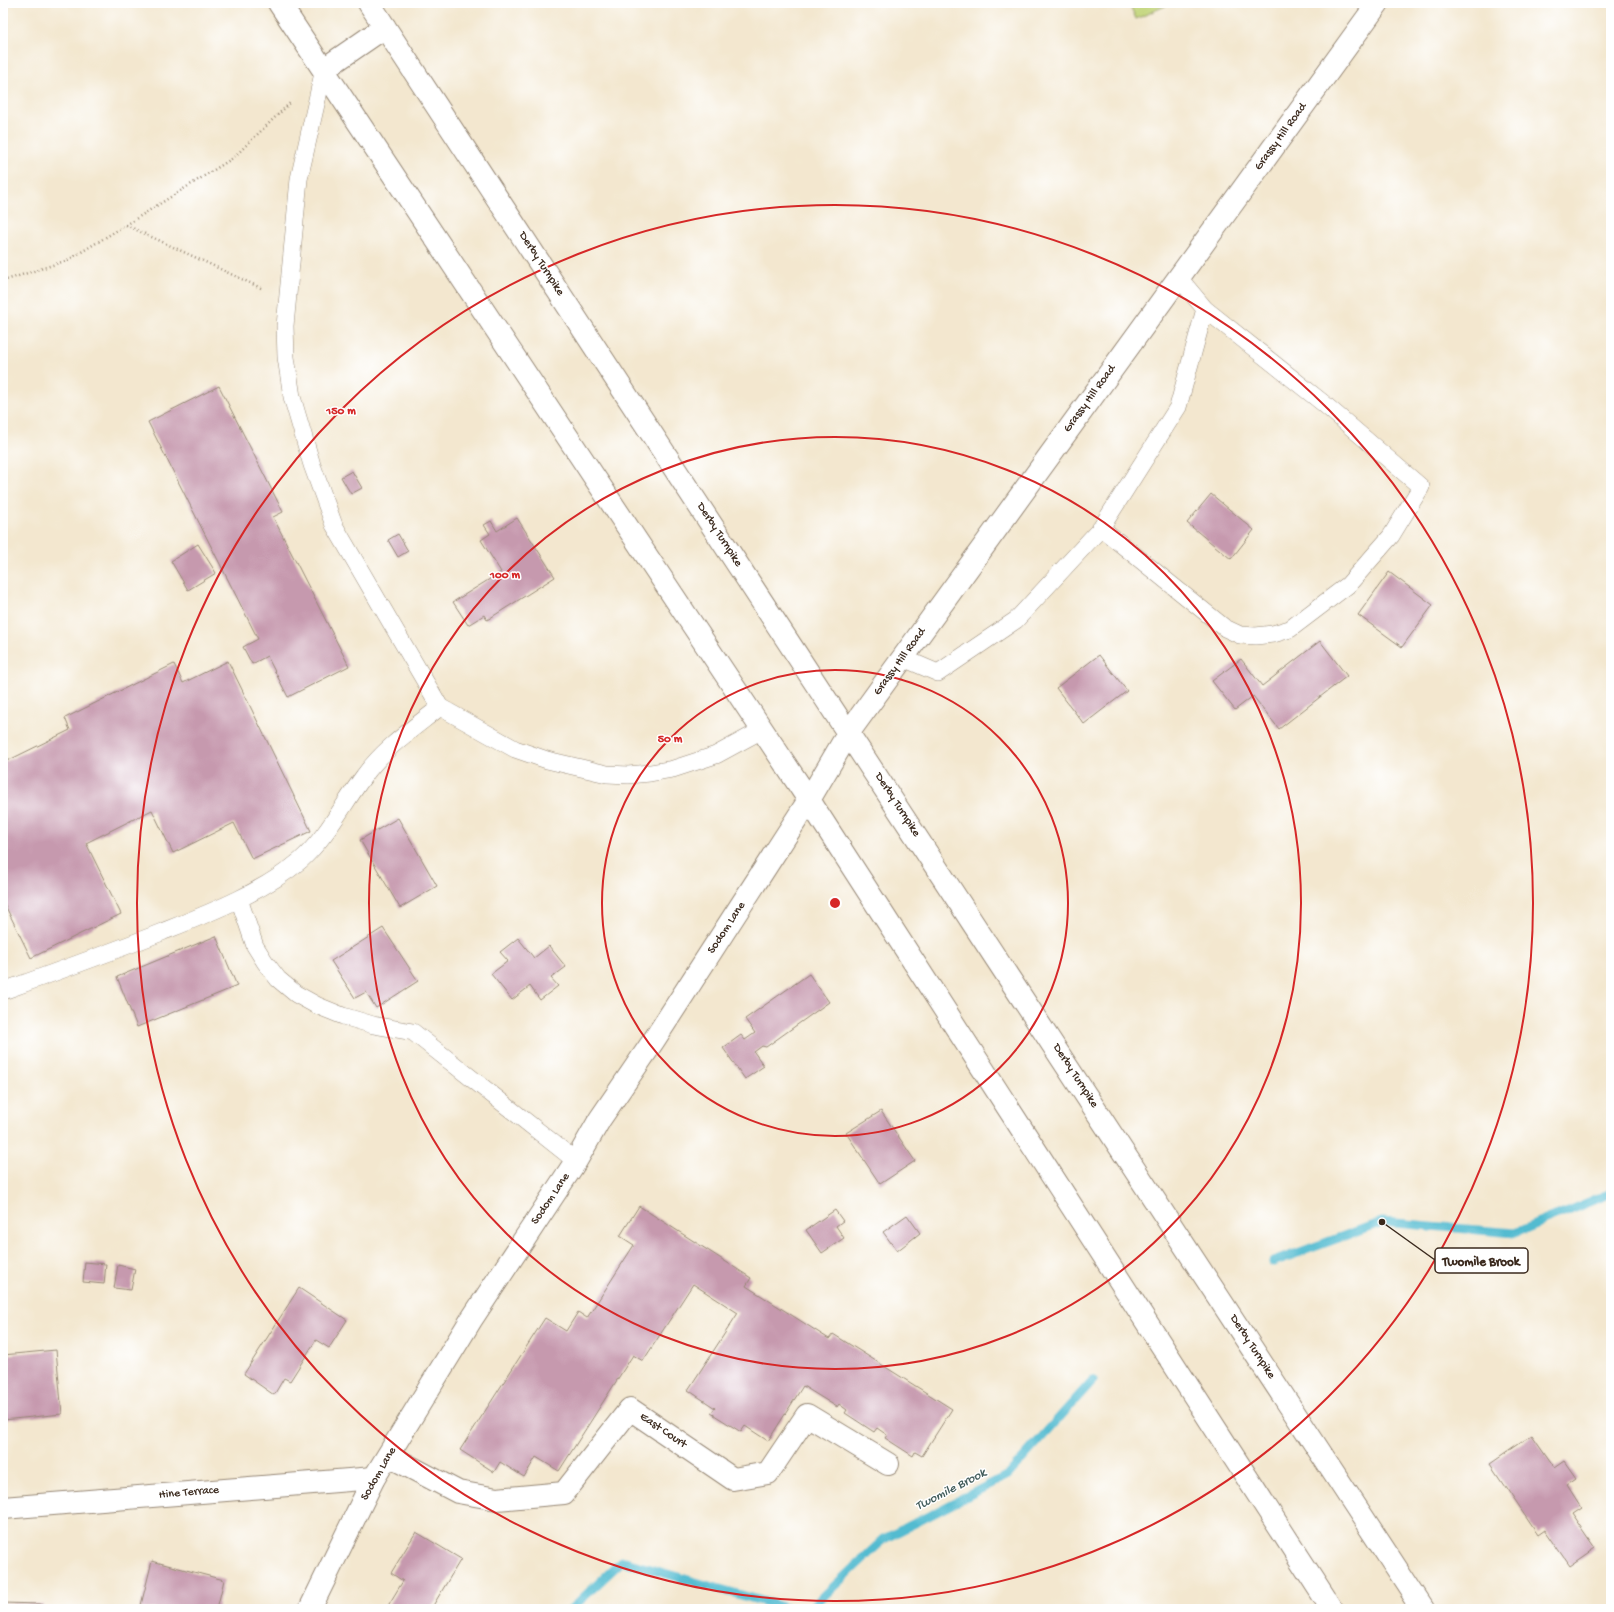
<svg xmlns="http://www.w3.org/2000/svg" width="1614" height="1612" font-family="'Gochi Hand',sans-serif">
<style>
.green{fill:#c1d477;stroke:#7e7f4a}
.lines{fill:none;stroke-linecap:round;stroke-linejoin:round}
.stream{stroke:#53bbd0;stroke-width:9}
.building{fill:#c699ae}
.lane-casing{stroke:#978876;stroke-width:18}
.street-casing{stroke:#978876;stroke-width:24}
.secondary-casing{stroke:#978876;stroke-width:24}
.highway-casing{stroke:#978876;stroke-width:24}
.path{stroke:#978876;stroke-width:2.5;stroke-dasharray:1 3;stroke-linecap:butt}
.lane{stroke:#fff;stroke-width:17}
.street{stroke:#fff;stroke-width:22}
.secondary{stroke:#fff;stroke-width:22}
.highway{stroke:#fff;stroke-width:22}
.ring{fill:none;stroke:#d62828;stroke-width:2}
.labels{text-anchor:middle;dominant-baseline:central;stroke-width:3;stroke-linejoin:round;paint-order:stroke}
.street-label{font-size:12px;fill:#3b2a1e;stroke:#fff}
.water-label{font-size:13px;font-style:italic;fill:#435d5c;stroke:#fff}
.centre{fill:#d62828;stroke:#fff;stroke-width:2}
.ring-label{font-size:12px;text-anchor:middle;font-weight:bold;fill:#d62828;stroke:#fff;stroke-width:3;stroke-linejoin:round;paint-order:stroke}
.leader{fill:none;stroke:#3b2a1e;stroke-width:1.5}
.callout-dot{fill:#3b2a1e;stroke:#fff;stroke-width:1.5}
.callout{fill:#fff;stroke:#3b2a1e;stroke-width:1.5}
.callout-label{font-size:13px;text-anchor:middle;font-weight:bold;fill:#3b2a1e}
</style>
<rect width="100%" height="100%" fill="#fff"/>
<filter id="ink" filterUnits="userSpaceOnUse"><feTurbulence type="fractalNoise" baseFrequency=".025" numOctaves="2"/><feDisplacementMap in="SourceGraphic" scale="8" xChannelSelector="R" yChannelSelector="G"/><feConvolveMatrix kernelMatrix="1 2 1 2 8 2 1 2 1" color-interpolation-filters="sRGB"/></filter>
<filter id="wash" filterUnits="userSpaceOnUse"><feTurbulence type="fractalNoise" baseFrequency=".012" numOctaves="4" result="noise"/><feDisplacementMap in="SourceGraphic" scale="16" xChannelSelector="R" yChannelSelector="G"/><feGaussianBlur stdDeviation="0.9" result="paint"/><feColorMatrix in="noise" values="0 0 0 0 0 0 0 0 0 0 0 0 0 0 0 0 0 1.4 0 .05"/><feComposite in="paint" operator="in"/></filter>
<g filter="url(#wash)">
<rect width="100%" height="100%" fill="#f3e7cf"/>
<path class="green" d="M 1129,3 L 1172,3 L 1136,19 Z"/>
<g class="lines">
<path class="stream" d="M 1273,1262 L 1382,1222 L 1515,1233 L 1611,1193
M 571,1609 L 622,1561 L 790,1609
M 810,1609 L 884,1539 L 1008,1475 L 1093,1380"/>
</g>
<g id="blocks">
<path class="building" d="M 219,386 L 283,512 L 273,517 L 349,666 L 288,697 L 267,656 L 252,664 L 243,647 L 258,639 L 148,422 Z
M 352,471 L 362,488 L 351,494 L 341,477 Z
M 1211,494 L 1254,530 L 1231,559 L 1187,523 Z
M 517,518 L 555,577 L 487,620 L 484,615 L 468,625 L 453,602 L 501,572 L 481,540 L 490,534 L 484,525 L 491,521 L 497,531 Z
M 398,534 L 408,551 L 398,557 L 388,540 Z
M 198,544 L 216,573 L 188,590 L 171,561 Z
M 1389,572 L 1433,605 L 1402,647 L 1358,615 Z
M 1320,641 L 1347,676 L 1279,729 L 1253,696 L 1235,710 L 1212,681 L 1241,659 L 1262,686 Z
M 1099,655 L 1127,691 L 1084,724 L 1056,688 Z
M 228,661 L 311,831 L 252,859 L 234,823 L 173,853 L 152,810 L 86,843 L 121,914 L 31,958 L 3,901 L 3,872 L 5,871 L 3,867 L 3,763 L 70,730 L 65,718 L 174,664 L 183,683 Z
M 398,818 L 437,886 L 400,908 L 360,840 Z
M 383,928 L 418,981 L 376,1008 L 366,992 L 355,998 L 331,961 Z
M 216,936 L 237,986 L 137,1027 L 117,977 Z
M 518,938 L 534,958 L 549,946 L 566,967 L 551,978 L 558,986 L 540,1000 L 530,986 L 512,1000 L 491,974 L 508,961 L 500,952 Z
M 809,974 L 829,1002 L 766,1047 L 762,1046 L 754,1052 L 764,1066 L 745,1079 L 723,1048 L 741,1035 L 745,1040 L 755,1033 L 745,1019 Z
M 881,1111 L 915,1161 L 880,1184 L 846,1133 Z
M 639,1206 L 751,1278 L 746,1286 L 829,1339 L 833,1334 L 952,1409 L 922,1456 L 915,1452 L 913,1456 L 885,1438 L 887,1435 L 877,1428 L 874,1432 L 845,1413 L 847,1410 L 839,1404 L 837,1407 L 803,1386 L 768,1441 L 745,1426 L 741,1432 L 711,1413 L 715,1408 L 688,1390 L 738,1313 L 693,1284 L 643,1361 L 633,1355 L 559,1471 L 536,1457 L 524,1477 L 500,1462 L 494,1472 L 460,1450 L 545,1318 L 566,1331 L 578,1312 L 587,1318 L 634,1245 L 620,1236 Z
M 835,1210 L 843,1221 L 836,1226 L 844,1238 L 822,1253 L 806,1230 Z
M 907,1215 L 920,1233 L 897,1251 L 883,1232 Z
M 85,1262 L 106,1264 L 104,1284 L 83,1282 Z
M 118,1265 L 135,1269 L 131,1290 L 114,1288 Z
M 299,1288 L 347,1320 L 329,1348 L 316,1340 L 290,1381 L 284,1378 L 274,1395 L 244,1374 Z
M 56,1350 L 62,1414 L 3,1420 L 3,1355 Z
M 1532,1435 L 1555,1468 L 1565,1461 L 1577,1478 L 1567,1485 L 1581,1507 L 1572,1513 L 1596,1548 L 1570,1566 L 1545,1530 L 1538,1535 L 1490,1464 Z
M 416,1532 L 461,1559 L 431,1609 L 386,1609 L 403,1581 L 391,1573 Z
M 152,1561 L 224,1580 L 217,1609 L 140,1609 Z
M 3,1603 L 39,1604 L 43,1605 L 43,1609 L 3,1609 Z"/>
</g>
</g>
<g filter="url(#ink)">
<use href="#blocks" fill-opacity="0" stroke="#978876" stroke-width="1"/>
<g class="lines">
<g class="lane-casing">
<path id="lane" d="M 324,69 L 299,179 L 285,326 L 286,357 L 292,397 L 312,465 L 334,525 L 440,707 L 515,749 L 547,760 L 607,774 L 628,775 L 650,773 L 673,769 L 716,755 L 762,730
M 1101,528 L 1225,628 L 1240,635 L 1256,636 L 1273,634 L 1290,629 L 1348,585 L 1391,536 L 1421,487 L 1323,403 L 1205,309
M 903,658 L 938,673 L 1016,620 L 1101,528 L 1178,407 L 1205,309 L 1179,278
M 239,899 L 255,946 L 265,962 L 278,979 L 296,994 L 316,1005 L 343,1016 L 373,1025 L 413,1032 L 576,1161
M 3,991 C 56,972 109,953 162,932 C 207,914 264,892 301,860 C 327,837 343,804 364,776 C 384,748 414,728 440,707"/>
</g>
<g class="street-casing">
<path id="street" d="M 389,1456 L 458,1492 L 497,1499 L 564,1493 L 630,1409 L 733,1479 L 768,1473 L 807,1415 L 888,1464
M 3,1508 L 374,1478"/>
</g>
<g class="secondary-casing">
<path id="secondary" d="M 310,1609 L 374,1478 L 471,1320 L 576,1161 L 600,1119 L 654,1040 L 809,800 L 849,732 L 1378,3"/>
</g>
<g class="highway-casing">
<path id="highway" d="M 279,3 L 809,800 L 1332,1609
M 369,3 L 1423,1609
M 324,69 L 385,27"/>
</g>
<path class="path" d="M 126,225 L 263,289
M 3,281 L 68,260 L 126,225 L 233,158 L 290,103"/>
<use href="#lane" class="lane"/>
<use href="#street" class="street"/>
<use href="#secondary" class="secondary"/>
<use href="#highway" class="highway"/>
</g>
</g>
<g class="ring">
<circle cx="835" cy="903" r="233"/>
<circle cx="835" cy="903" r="466"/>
<circle cx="835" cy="903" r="698"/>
</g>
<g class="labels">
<g class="street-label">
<text transform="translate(1281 137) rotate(-54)">Grassy Hill Road</text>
<text transform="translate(541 264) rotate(57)">Derby Turnpike</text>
<text transform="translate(1090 399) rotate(-54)">Grassy Hill Road</text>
<text transform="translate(719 535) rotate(57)">Derby Turnpike</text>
<text transform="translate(900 662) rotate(-54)">Grassy Hill Road</text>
<text transform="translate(897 805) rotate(57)">Derby Turnpike</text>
<text transform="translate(727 928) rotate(-57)">Sodom Lane</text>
<text transform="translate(1075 1076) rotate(57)">Derby Turnpike</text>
<text transform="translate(551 1199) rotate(-56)">Sodom Lane</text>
<text transform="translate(1252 1347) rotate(57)">Derby Turnpike</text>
<text transform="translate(663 1431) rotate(34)">East Court</text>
<text transform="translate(379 1474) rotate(-60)">Sodom Lane</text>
<text transform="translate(189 1493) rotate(-5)">Hine Terrace</text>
</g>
<g class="water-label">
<text transform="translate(951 1490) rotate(-27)">Twomile Brook</text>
</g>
</g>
<circle cx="835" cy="903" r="6" class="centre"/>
<g class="ring-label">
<text x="341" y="414">150 m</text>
<text x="505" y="578">100 m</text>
<text x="670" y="742">50 m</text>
</g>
<path class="leader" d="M1382 1222L1435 1260"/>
<circle class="callout-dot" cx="1382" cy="1222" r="4"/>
<rect class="callout" x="1435" y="1248" width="93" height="25" rx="4"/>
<g class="callout-label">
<text x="1481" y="1265">Twomile Brook</text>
</g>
<rect width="1614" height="1612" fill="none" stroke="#fff" stroke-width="16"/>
</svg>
